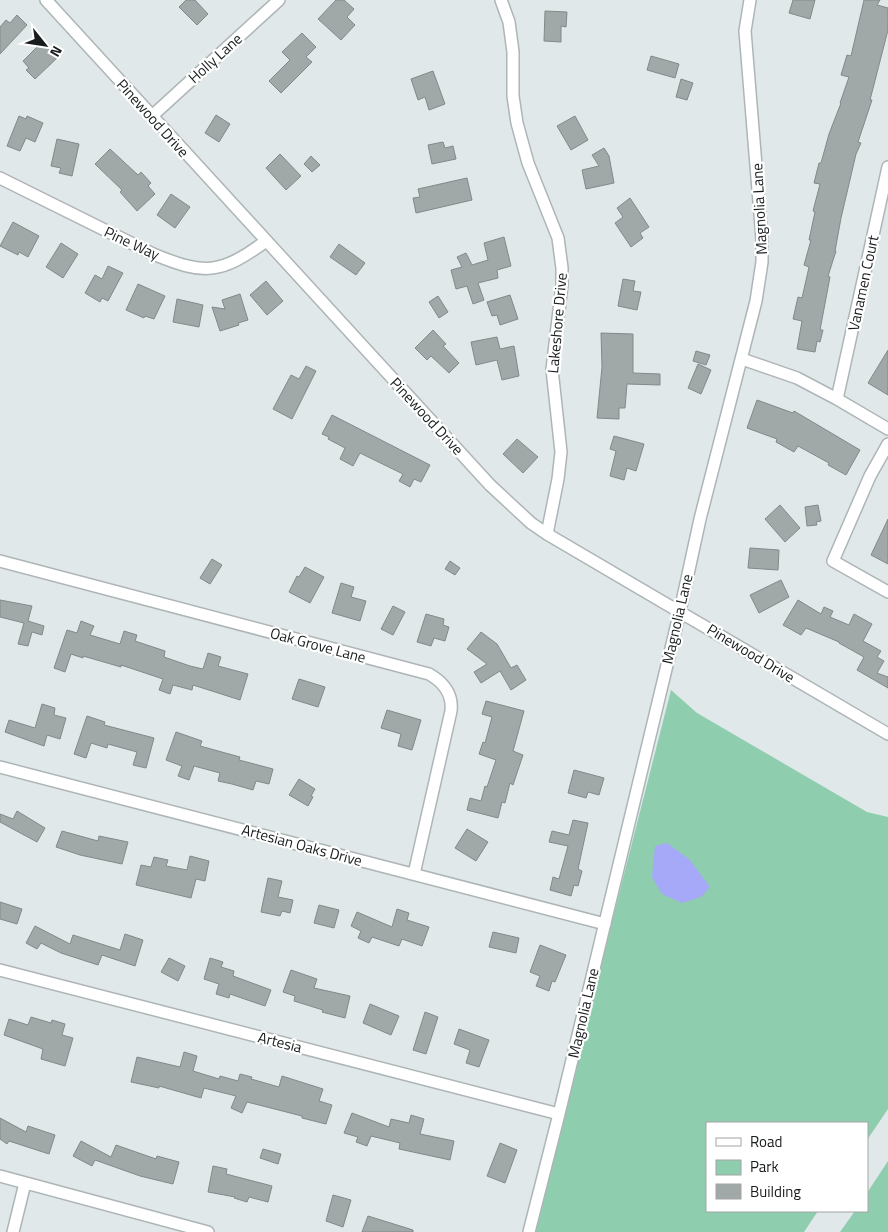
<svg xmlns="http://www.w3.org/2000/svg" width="888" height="1232" font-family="'Titillium Web',sans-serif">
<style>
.green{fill:#8ecdae}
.water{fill:#a5a9f8}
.building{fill:#a1a8a8;stroke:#838989}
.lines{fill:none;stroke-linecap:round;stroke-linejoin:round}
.street-casing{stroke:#aeb5b7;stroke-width:14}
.street{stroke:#fff;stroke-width:11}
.labels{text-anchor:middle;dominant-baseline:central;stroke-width:4.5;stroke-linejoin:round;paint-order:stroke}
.street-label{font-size:15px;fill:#191c1d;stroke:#fff}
</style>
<rect width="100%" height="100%" fill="#e1e8ea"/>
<path class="green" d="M 671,690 L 697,713 L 867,812 L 888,817 L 888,1109 L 867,1140 L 867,1123 L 707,1123 L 707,1211 L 818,1211 L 804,1232 L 533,1232 Z
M 888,1161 L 888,1232 L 840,1232 L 855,1211 L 867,1211 L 867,1193 Z"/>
<path class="water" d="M 667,843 L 690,860 L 710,887 L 701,897 L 682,903 L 662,894 L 652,877 L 655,846 Z"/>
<path class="building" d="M 186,0 L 195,0 L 208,14 L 197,25 L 179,7 Z
M 336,0 L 344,0 L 354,9 L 347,17 L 355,25 L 341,40 L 318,19 Z
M 793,0 L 815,0 L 810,19 L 789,13 Z
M 864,0 L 880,0 L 877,5 L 888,8 L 888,30 L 870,100 L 872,100 L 858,142 L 861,143 L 856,154 L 841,218 L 835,251 L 836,251 L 828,276 L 830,277 L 820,330 L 823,330 L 820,342 L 817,341 L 815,352 L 797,349 L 802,321 L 793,319 L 798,297 L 802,298 L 809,267 L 804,265 L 811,240 L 809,240 L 815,212 L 813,211 L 820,184 L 814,183 L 819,163 L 821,163 L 829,134 L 841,103 L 840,103 L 849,77 L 841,75 L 847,55 L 851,56 Z
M 545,11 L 567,12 L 566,27 L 561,26 L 561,42 L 544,41 Z
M 17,15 L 27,25 L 0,54 L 0,27 L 6,20 L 10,23 Z
M 302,33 L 316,47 L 306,57 L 312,62 L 281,93 L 269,81 L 290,60 L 282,52 Z
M 42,42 L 57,58 L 35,79 L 26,70 L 29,68 L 23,61 Z
M 651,56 L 679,64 L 675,78 L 647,70 Z
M 433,71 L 445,104 L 429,110 L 425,97 L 418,100 L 411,79 Z
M 681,79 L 693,83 L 687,100 L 676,97 Z
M 216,115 L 230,124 L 219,142 L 205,133 Z
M 19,116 L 26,119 L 27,116 L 43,123 L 35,142 L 26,138 L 20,151 L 7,146 Z
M 575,116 L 588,140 L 571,150 L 557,126 Z
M 57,139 L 79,144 L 72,176 L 59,173 L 61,168 L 51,166 Z
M 443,142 L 445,148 L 453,146 L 456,159 L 432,164 L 428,145 Z
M 604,148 L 609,156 L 614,183 L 586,189 L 582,170 L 599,166 L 592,155 Z
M 110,149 L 138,175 L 141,172 L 151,183 L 148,186 L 155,194 L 137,211 L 120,192 L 122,190 L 95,164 Z
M 280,154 L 301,176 L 286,190 L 266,168 Z
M 311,156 L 320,165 L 312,172 L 304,164 Z
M 467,178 L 472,200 L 416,213 L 413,198 L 420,197 L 418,189 Z
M 171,194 L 190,207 L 175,228 L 157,215 Z
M 630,198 L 649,227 L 640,233 L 643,238 L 631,247 L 615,223 L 623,217 L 617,208 Z
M 13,222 L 39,236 L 28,257 L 19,252 L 18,255 L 0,246 Z
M 504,237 L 511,266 L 497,270 L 498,278 L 478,283 L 484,300 L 473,304 L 467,286 L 456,289 L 451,270 L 462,267 L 457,257 L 466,253 L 472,265 L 488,260 L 484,243 Z
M 61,243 L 78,254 L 63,278 L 46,267 Z
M 339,244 L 365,263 L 356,275 L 330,257 Z
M 108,266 L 123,273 L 108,301 L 102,298 L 100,302 L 85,293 L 95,275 L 102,279 Z
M 623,279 L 635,281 L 633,291 L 641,292 L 637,310 L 618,306 Z
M 266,281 L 283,301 L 267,315 L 250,295 Z
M 138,284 L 165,296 L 154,319 L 145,316 L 144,318 L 126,310 Z
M 240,294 L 248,320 L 238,323 L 239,325 L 220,331 L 212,307 L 225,309 L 222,300 Z
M 510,295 L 518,319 L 500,325 L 497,315 L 492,316 L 487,302 Z
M 438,296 L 448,312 L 439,318 L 429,302 Z
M 177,299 L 203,305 L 199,327 L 173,322 Z
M 433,330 L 446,344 L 443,346 L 459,363 L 449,373 L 431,356 L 427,360 L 415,348 Z
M 601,333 L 633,334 L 633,373 L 660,374 L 660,385 L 627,384 L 625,408 L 619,408 L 619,419 L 597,418 L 602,367 Z
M 497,337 L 500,349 L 514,346 L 519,376 L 502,380 L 497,360 L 476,365 L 471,342 Z
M 888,350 L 888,395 L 868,383 Z
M 696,351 L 710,355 L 706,365 L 693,361 Z
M 698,364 L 711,370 L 701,394 L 688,388 Z
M 306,366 L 316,371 L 292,419 L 273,409 L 291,375 L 299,379 Z
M 757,400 L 793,413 L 794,411 L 860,450 L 846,475 L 828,465 L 829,463 L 798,446 L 794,452 L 776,442 L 777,439 L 747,428 Z
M 332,415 L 430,465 L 421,482 L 414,479 L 410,487 L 399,481 L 403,474 L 360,453 L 353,466 L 340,459 L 345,448 L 328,439 L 329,437 L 322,434 Z
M 614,436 L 644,444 L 636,471 L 627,468 L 624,480 L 610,476 L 616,451 L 610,449 Z
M 517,439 L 538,457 L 523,473 L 503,454 Z
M 780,505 L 800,528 L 785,542 L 765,519 Z
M 818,505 L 821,521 L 816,522 L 817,525 L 807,526 L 805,507 Z
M 888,519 L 888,564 L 871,555 Z
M 750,548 L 779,550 L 778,570 L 748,568 Z
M 212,559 L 222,565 L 210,584 L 200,578 Z
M 450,561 L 460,568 L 455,575 L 445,569 Z
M 305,567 L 324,577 L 310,603 L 289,592 L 297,576 L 299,577 Z
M 781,580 L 789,597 L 759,613 L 750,595 Z
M 341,583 L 354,587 L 351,597 L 366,601 L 360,621 L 332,613 Z
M 0,600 L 32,606 L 28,621 L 44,626 L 42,635 L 32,632 L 28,646 L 18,644 L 24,623 L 0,617 Z
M 798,600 L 821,614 L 824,607 L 833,611 L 830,617 L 849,625 L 854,614 L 872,624 L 863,641 L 881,651 L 877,657 L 884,661 L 877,673 L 888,677 L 888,688 L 857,670 L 864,657 L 839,643 L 839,642 L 806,628 L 801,635 L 783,625 Z
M 393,606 L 405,612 L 393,635 L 381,629 Z
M 426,614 L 444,619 L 443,625 L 449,627 L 445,641 L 434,638 L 431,646 L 417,642 Z
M 81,621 L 94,626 L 90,635 L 120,644 L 124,631 L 137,635 L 135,641 L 165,651 L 164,657 L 190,666 L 203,669 L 208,653 L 221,657 L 218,666 L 248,674 L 240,700 L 193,685 L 192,690 L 173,685 L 170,694 L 159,690 L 163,679 L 121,665 L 121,667 L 83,656 L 83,658 L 71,654 L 65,672 L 54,668 L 67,630 L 77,633 Z
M 481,632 L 497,644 L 511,668 L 517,665 L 526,680 L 511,690 L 500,671 L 481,683 L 474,672 L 487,664 L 467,649 Z
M 299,679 L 325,687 L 318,707 L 292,699 Z
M 486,701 L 524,711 L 513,751 L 523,755 L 513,785 L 510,783 L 505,803 L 502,802 L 498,818 L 467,810 L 470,798 L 481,801 L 485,786 L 487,787 L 496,760 L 479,754 L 483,742 L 485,743 L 492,717 L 482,714 Z
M 42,704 L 55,708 L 54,715 L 66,718 L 60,739 L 47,735 L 44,746 L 5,732 L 9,720 L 35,728 Z
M 387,710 L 421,720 L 412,750 L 398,746 L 401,734 L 381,728 Z
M 87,716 L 105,722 L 104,725 L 154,738 L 146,768 L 133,765 L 137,752 L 108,744 L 107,748 L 91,743 L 86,758 L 74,754 Z
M 176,732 L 202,741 L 200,746 L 240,757 L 239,760 L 273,769 L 269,784 L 256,781 L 253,790 L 232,784 L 218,781 L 220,773 L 194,766 L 189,780 L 178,776 L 182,766 L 166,760 Z
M 574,770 L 604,778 L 599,795 L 588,792 L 586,798 L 568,793 Z
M 299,779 L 315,789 L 311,796 L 313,797 L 308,806 L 289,795 Z
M 17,811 L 45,828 L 37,842 L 0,822 L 0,814 L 13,819 Z
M 573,820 L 588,823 L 578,869 L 582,871 L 578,886 L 574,885 L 571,896 L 550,890 L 553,877 L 559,879 L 568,846 L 549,842 L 552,831 L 569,835 Z
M 467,829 L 488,842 L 476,861 L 455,848 Z
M 62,831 L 98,841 L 99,836 L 128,842 L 122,864 L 80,855 L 56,847 Z
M 190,856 L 209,861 L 205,881 L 196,879 L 191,898 L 136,885 L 141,865 L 151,867 L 154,857 L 168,860 L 166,866 L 187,870 Z
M 268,878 L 282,881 L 278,897 L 293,900 L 290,913 L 282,911 L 280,916 L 261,912 Z
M 0,902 L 22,909 L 17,924 L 0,919 Z
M 319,905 L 339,910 L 334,928 L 314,923 Z
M 397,909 L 409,913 L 407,920 L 429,927 L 422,946 L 402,939 L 399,946 L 372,937 L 369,943 L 358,938 L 361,931 L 351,926 L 357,912 L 392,927 Z
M 35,926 L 70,944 L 73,935 L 120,950 L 125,934 L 143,940 L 135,966 L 102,955 L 98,965 L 61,953 L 41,943 L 37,949 L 26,943 Z
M 493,932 L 519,938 L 516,953 L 489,947 Z
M 540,945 L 566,955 L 555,982 L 552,981 L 549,991 L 536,986 L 540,976 L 530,972 Z
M 169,958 L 185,966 L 178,981 L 161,972 Z
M 210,958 L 223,962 L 221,967 L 234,971 L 233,976 L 271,990 L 265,1006 L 230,994 L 229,998 L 216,994 L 219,984 L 204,979 Z
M 291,970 L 317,979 L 314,988 L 350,996 L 345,1018 L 322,1012 L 323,1010 L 294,1001 L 295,996 L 283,992 Z
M 370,1004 L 399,1016 L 391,1035 L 363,1023 Z
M 425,1012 L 438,1017 L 426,1054 L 413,1050 Z
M 31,1017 L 51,1023 L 52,1020 L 65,1024 L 62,1035 L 73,1038 L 65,1066 L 41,1059 L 43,1049 L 4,1035 L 9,1019 L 28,1025 Z
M 459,1029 L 489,1040 L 479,1067 L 466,1063 L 470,1050 L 454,1044 Z
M 184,1052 L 197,1056 L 193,1071 L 219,1079 L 220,1076 L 238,1081 L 240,1074 L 252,1077 L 251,1079 L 279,1087 L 282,1076 L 323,1089 L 319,1101 L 332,1105 L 326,1124 L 302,1118 L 302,1116 L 247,1102 L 242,1113 L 231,1108 L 236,1096 L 204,1088 L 201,1098 L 159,1086 L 159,1088 L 131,1082 L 137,1057 L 180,1067 Z
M 352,1113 L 389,1127 L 391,1119 L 409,1123 L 411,1115 L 424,1119 L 420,1134 L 454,1141 L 450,1160 L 399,1149 L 400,1143 L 371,1136 L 367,1146 L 356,1142 L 358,1137 L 344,1133 Z
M 0,1118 L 26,1132 L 28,1126 L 55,1135 L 49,1154 L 9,1141 L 7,1144 L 0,1139 Z
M 81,1141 L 111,1157 L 116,1145 L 156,1159 L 157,1156 L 179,1162 L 173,1184 L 140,1176 L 95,1160 L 92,1166 L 73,1156 Z
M 500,1143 L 517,1150 L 505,1183 L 487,1176 Z
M 263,1149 L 281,1154 L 278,1164 L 260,1158 Z
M 213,1166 L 227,1169 L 226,1174 L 272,1186 L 268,1202 L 249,1197 L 247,1202 L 234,1198 L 235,1197 L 208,1192 Z
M 333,1195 L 351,1200 L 343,1227 L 326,1221 Z
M 368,1216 L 413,1230 L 413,1232 L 362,1232 Z"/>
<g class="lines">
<g class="street-casing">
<path id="street" d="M 46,0 L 490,485 L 531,523 L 547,534 L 888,734
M 501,0 L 509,22 L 513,52 L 513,96 L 517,123 L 528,163 L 558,238 L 562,268 L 562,285 L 552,369 L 561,452 L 558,479 L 547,534
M 152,116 L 279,0
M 0,178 L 153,254 C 204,275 220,275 266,241
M 742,359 L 797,378 L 837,399 L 888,429
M 837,399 L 888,167
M 888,444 L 870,476 L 833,561 L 888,592
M 0,561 L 429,674 C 443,682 453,693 451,711 L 414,874
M 0,767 L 605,924
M 0,970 L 559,1114
M 0,1176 L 208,1232
M 13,1232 L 25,1183
M 529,1232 L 559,1114 L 680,611 L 700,519 L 756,301 L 762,262 L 762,239 L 745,31 L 750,0"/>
</g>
<use href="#street" class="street"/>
</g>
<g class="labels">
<g class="street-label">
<text transform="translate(215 58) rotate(-42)">Holly Lane</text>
<text transform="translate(153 118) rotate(48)">Pinewood Drive</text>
<text transform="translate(759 209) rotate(-93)">Magnolia Lane</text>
<text transform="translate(132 243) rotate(25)">Pine Way</text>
<text transform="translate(863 283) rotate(-78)">Vanamen Court</text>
<text transform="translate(557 323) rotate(-85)">Lakeshore Drive</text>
<text transform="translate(427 416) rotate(47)">Pinewood Drive</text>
<text transform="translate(677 619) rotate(-77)">Magnolia Lane</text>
<text transform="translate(318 645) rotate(15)">Oak Grove Lane</text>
<text transform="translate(751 653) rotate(31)">Pinewood Drive</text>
<text transform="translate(302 845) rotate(15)">Artesian Oaks Drive</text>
<text transform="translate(583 1013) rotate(-77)">Magnolia Lane</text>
<text transform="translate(280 1042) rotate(14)">Artesia</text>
</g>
</g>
<rect x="706" y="1122" width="162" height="90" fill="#ffffff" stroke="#a3a4a5"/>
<rect x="716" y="1138" width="25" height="8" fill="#ffffff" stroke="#a3a4a5"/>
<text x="750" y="1147" font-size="15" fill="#191c1d">Road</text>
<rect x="716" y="1160" width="25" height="15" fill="#8ecdae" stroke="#a3a4a5"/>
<text x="750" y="1172" font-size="15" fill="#191c1d">Park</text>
<rect x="716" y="1184" width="25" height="15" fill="#a1a8a8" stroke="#a3a4a5"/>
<text x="750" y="1197" font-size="15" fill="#191c1d">Building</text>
<g transform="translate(45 45) rotate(120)" stroke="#ffffff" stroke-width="4" paint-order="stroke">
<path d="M0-4L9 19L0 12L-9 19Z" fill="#191c1d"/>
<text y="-8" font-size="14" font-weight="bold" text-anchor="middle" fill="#191c1d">N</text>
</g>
</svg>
